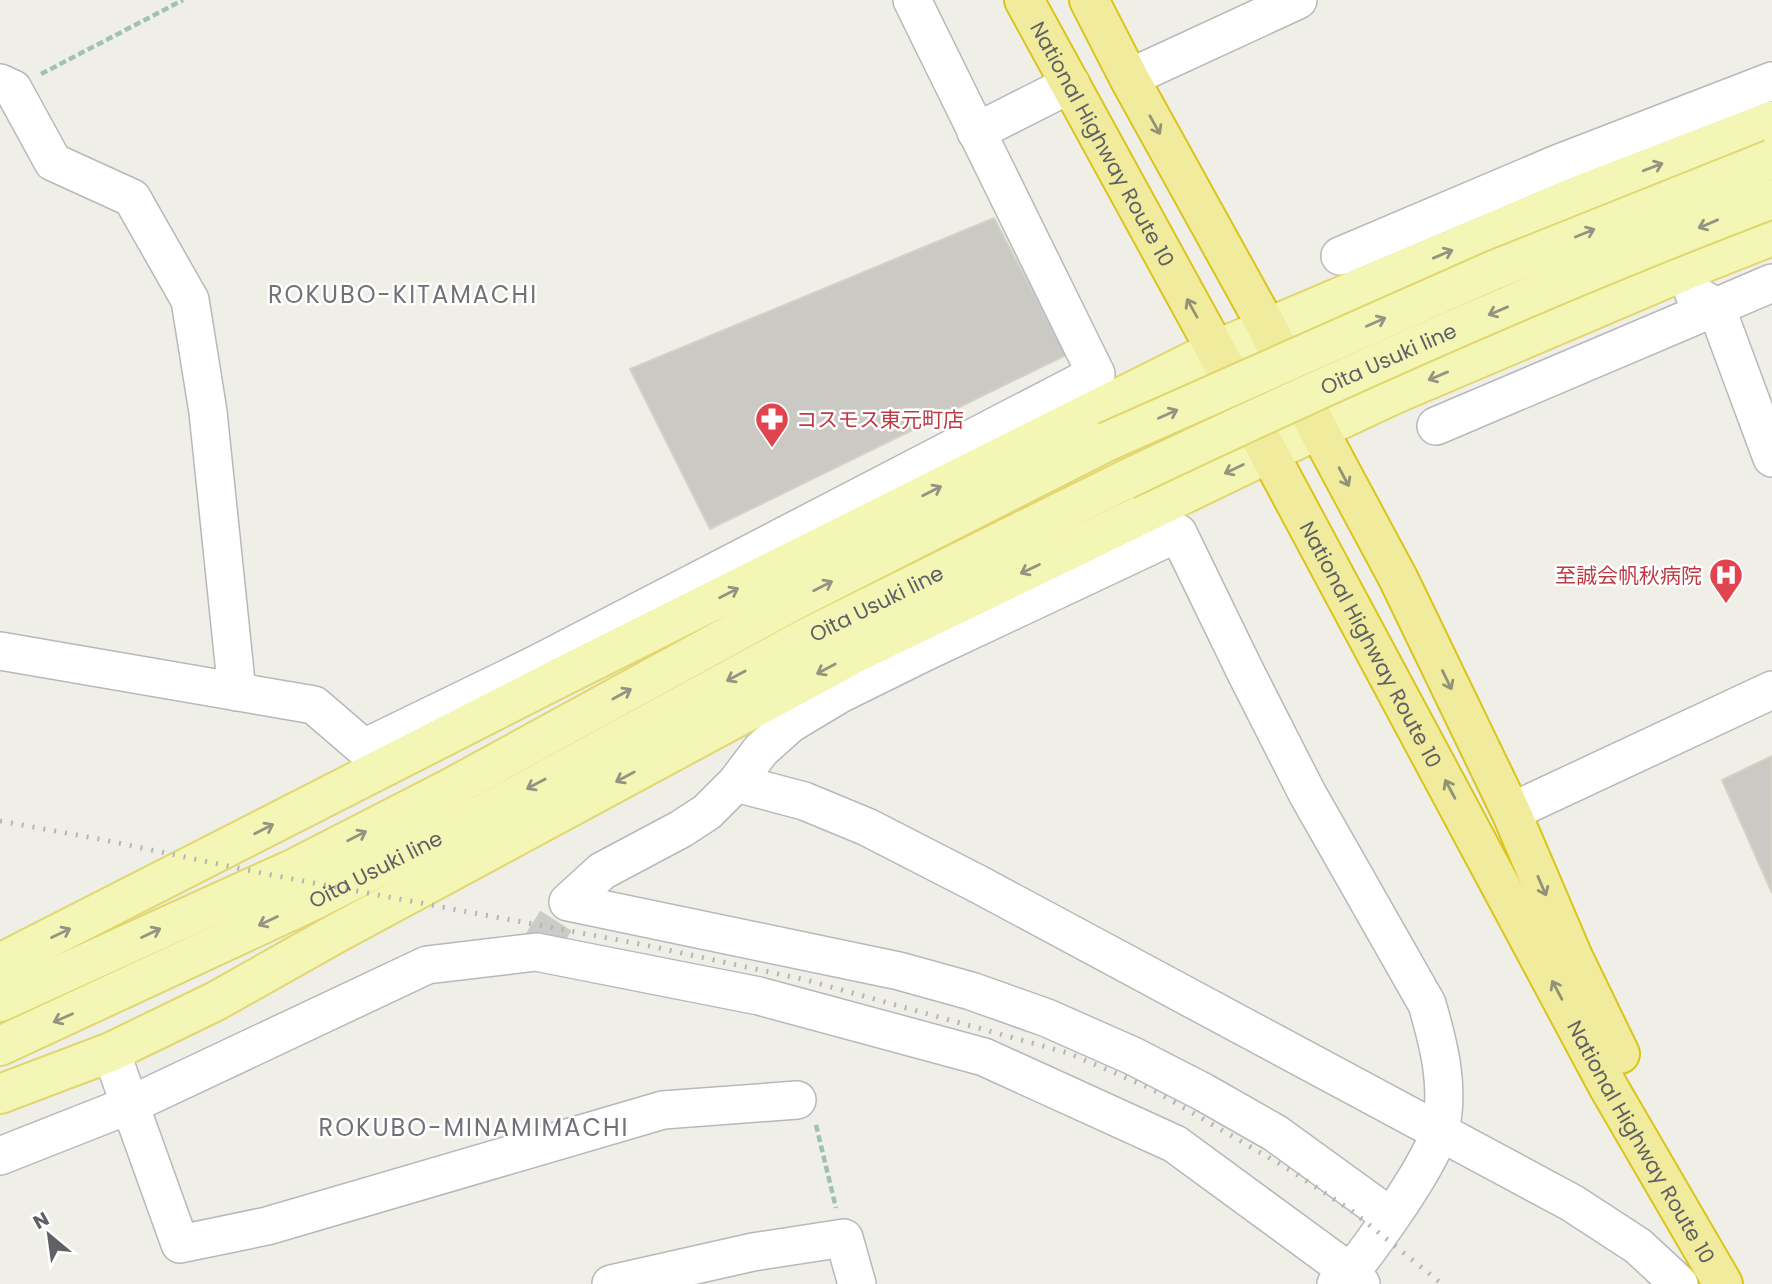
<svg xmlns="http://www.w3.org/2000/svg" width="1772" height="1284" font-family="Poppins,'Noto Sans JP',sans-serif">
<style>
.building{fill:#cbc9c4;stroke:#d3d2c6;stroke-width:2}
.lines{fill:none;stroke-linecap:round;stroke-linejoin:round}
.minor-tunnel{stroke:#cbccc8;stroke-width:37;stroke-dasharray:37 18;stroke-linecap:butt}
.minor-casing{stroke:#b7b8bc;stroke-width:40}
.major-casing{stroke:#e1d76e;stroke-width:42}
.highway-casing{stroke:#dbc41b;stroke-width:42}
.path{stroke:#a0c2b0;stroke-width:4.5;stroke-dasharray:7 3.5;stroke-linecap:butt}
.minor{stroke:#fff;stroke-width:37}
.major{stroke:#f4f6b6;stroke-width:38}
.highway{stroke:#f1ec9d;stroke-width:38}
.rail{stroke:#b5b5b6;stroke-width:5;stroke-dasharray:2 9;stroke-linecap:butt}
.major-bridge-casing{stroke:#e1d76e;stroke-width:42;stroke-linecap:butt}
.major-bridge{stroke:#f4f6b6;stroke-width:38}
.oneway{stroke:#929279}
.oneway2{stroke:#939582}
.labels{text-anchor:middle;dominant-baseline:central;stroke-width:5;stroke-linejoin:round;paint-order:stroke}
.street-label{font-size:21px;fill:#5f6166;stroke:#fff}
.health-label{font-size:21px;fill:#be3a42;stroke:#fff;text-anchor:start}
.quarter-label{font-size:24px;letter-spacing:2px;fill:#707278;stroke:#fff}
</style>
<rect width="100%" height="100%" fill="#efefe8"/>
<path class="building" d="M 994,218 L 1066,355 L 710,529 L 630,369 Z
M 1772,756 L 1772,893 L 1722,780 Z"/>
<g class="lines">
<path class="minor-tunnel" d="M 536,952 L 568,902"/>
<g class="minor-casing">
<path id="minor" d="M 1129,78 L 1298,0
M 0,83 L 13,89 L 53,162 L 132,198 L 190,300 L 208,412 L 237,692
M 976,132 L 1071,84
M 1340,256 L 1557,164 L 1772,81
M 1694,294 L 1716,307 L 1772,283
M 1436,426 L 1716,307 L 1772,458
M 0,651 L 314,705 L 364,748 L 537,664 L 1096,374 L 912,0
M 736,783 L 804,801 L 867,827 L 980,885 L 1572,1203 L 1638,1246 L 1679,1284
M 1511,812 L 1772,690
M 568,902 L 602,871 L 681,829 L 707,812 L 736,783 L 761,750 L 790,724 L 840,694 L 925,652 L 1178,533 L 1246,673 L 1307,793 L 1427,1004 C 1439,1045 1450,1088 1440,1130 C 1433,1155 1402,1202 1387,1223 C 1371,1245 1357,1268 1336,1284
M 568,902 L 899,971 L 971,991 L 1047,1018 L 1133,1056 L 1203,1092 L 1275,1133 L 1391,1217
M 111,1052 L 180,1244 L 267,1226 L 663,1110 L 797,1100
M 0,1156 L 132,1104 L 427,965 L 536,952 L 759,996 L 984,1057 L 1175,1144 L 1351,1273 L 1361,1284
M 611,1284 L 753,1252 L 844,1238 L 857,1284"/>
</g>
<g class="major-casing">
<g id="major">
<path d="M 0,963 L 559,678 L 1215,350 L 1582,194 L 1772,121"/>
<path d="M 0,1002 L 297,867 L 447,790 L 791,602 L 1106,442"/>
<path id="s1" d="M 0,1046 L 312,901 L 466,823 L 808,637 L 1125,480"/>
<path d="M 0,1094 L 111,1052 L 216,1001 L 335,934 L 854,654 L 1269,453 L 1395,394 L 1691,268 L 1772,236"/>
</g>
</g>
<g class="highway-casing">
<g id="highway">
<path id="s2" d="M 1024,0 L 1225,367 L 1258,433 L 1609,1088 L 1723,1284"/>
<path d="M 1089,0 L 1129,78 L 1268,329 L 1319,431 L 1398,578 L 1511,812 L 1573,957 L 1620,1054"/>
</g>
</g>
<path class="path" d="M 41,74 L 183,0
M 816,1125 L 836,1208"/>
<use href="#minor" class="minor"/>
<use href="#major" class="major"/>
<use href="#highway" class="highway"/>
<path class="rail" d="M 0,821 L 99,839 L 266,874 L 645,945 L 806,980 L 1068,1053 L 1150,1088 L 1290,1170 L 1352,1211 L 1442,1284"/>
<g class="major-bridge-casing">
<g id="major-bridge">
<path d="M 1106,442 L 1494,270 L 1772,159"/>
<path id="s3" d="M 1125,480 C 1337,379 1553,282 1772,199"/>
</g>
</g>
<use href="#major-bridge" class="major-bridge"/>
</g>
<defs><path id="oneway-shaft" d="M-6 0H5M1.5-3L5.5 0L1.5 3" fill="none" stroke-width="1.6" stroke-linecap="round" stroke-linejoin="round" transform="scale(1.75)"/></defs>
<g class="oneway">
<use href="#oneway-shaft" transform="translate(1155 125) rotate(61)"/>
<use href="#oneway-shaft" transform="translate(1192 308) rotate(-119)"/>
<use href="#oneway-shaft" transform="translate(1344 477) rotate(62)"/>
<use href="#oneway-shaft" transform="translate(1447 680) rotate(64)"/>
<use href="#oneway-shaft" transform="translate(1450 789) rotate(-118)"/>
<use href="#oneway-shaft" transform="translate(1542 886) rotate(67)"/>
<use href="#oneway-shaft" transform="translate(1557 990) rotate(-118)"/>
</g>
<g class="oneway2">
<use href="#oneway-shaft" transform="translate(1653 167) rotate(-21)"/>
<use href="#oneway-shaft" transform="translate(1708 224) rotate(157)"/>
<use href="#oneway-shaft" transform="translate(1585 233) rotate(-22)"/>
<use href="#oneway-shaft" transform="translate(1443 254) rotate(-23)"/>
<use href="#oneway-shaft" transform="translate(1498 311) rotate(157)"/>
<use href="#oneway-shaft" transform="translate(1376 322) rotate(-24)"/>
<use href="#oneway-shaft" transform="translate(1438 376) rotate(157)"/>
<use href="#oneway-shaft" transform="translate(1168 414) rotate(-24)"/>
<use href="#oneway-shaft" transform="translate(1234 469) rotate(154)"/>
<use href="#oneway-shaft" transform="translate(932 491) rotate(-27)"/>
<use href="#oneway-shaft" transform="translate(1030 569) rotate(154)"/>
<use href="#oneway-shaft" transform="translate(823 586) rotate(-27)"/>
<use href="#oneway-shaft" transform="translate(729 593) rotate(-27)"/>
<use href="#oneway-shaft" transform="translate(826 669) rotate(152)"/>
<use href="#oneway-shaft" transform="translate(736 676) rotate(152)"/>
<use href="#oneway-shaft" transform="translate(622 694) rotate(-29)"/>
<use href="#oneway-shaft" transform="translate(625 777) rotate(152)"/>
<use href="#oneway-shaft" transform="translate(536 784) rotate(152)"/>
<use href="#oneway-shaft" transform="translate(264 829) rotate(-27)"/>
<use href="#oneway-shaft" transform="translate(357 836) rotate(-27)"/>
<use href="#oneway-shaft" transform="translate(268 921) rotate(155)"/>
<use href="#oneway-shaft" transform="translate(61 933) rotate(-26)"/>
<use href="#oneway-shaft" transform="translate(151 933) rotate(-25)"/>
<use href="#oneway-shaft" transform="translate(63 1018) rotate(156)"/>
</g>
<defs>
<g id="pharmacy-pin" transform="scale(1.75)"><path d="M0 17L-7.5 6A9.5 9.5 0 1 1 7.5 6Z" fill="#e0444e" stroke="#fff"/><path d="M-2-6h4v4h4v4h-4v4h-4v-4h-4v-4h4Z" fill="#fff"/></g>
<g id="hospital-pin" transform="scale(1.75)"><path d="M0 17L-7.5 6A9.5 9.5 0 1 1 7.5 6Z" fill="#e0444e" stroke="#fff"/><path d="M-5-5h3v3.5h4V-5h3V5h-3V1.5h-4V5h-3Z" fill="#fff"/></g>
</defs>
<g fill-rule="evenodd">
<use href="#pharmacy-pin" x="772" y="419"/>
<use href="#hospital-pin" x="1726" y="575"/>
</g>
<g class="labels">
<g class="street-label">
<text stroke="none"><textPath href="#s2" startOffset="164">National Highway Route 10</textPath></text>
<text stroke="none"><textPath href="#s3" startOffset="290">Oita Usuki line</textPath></text>
<text stroke="none"><textPath href="#s1" startOffset="982">Oita Usuki line</textPath></text>
<text stroke="none"><textPath href="#s2" startOffset="732">National Highway Route 10</textPath></text>
<text stroke="none"><textPath href="#s1" startOffset="415">Oita Usuki line</textPath></text>
<text stroke="none"><textPath href="#s2" startOffset="1298">National Highway Route 10</textPath></text>
</g>
<g class="health-label">
<text x="796" y="419">コスモス東元町店</text>
<text x="1702" y="575" text-anchor="end">至誠会帆秋病院</text>
</g>
<g class="quarter-label">
<text x="403" y="294">ROKUBO-KITAMACHI</text>
<text x="474" y="1127">ROKUBO-MINAMIMACHI</text>
</g>
</g>
<g transform="translate(49 1235) rotate(331)" stroke="#ffffff" stroke-width="5" paint-order="stroke">
<path d="M0-5L12 26L0 18L-12 26Z" fill="#5f6166"/>
<text y="-10" font-size="19" font-weight="bold" text-anchor="middle" fill="#5f6166">N</text>
</g>
</svg>
